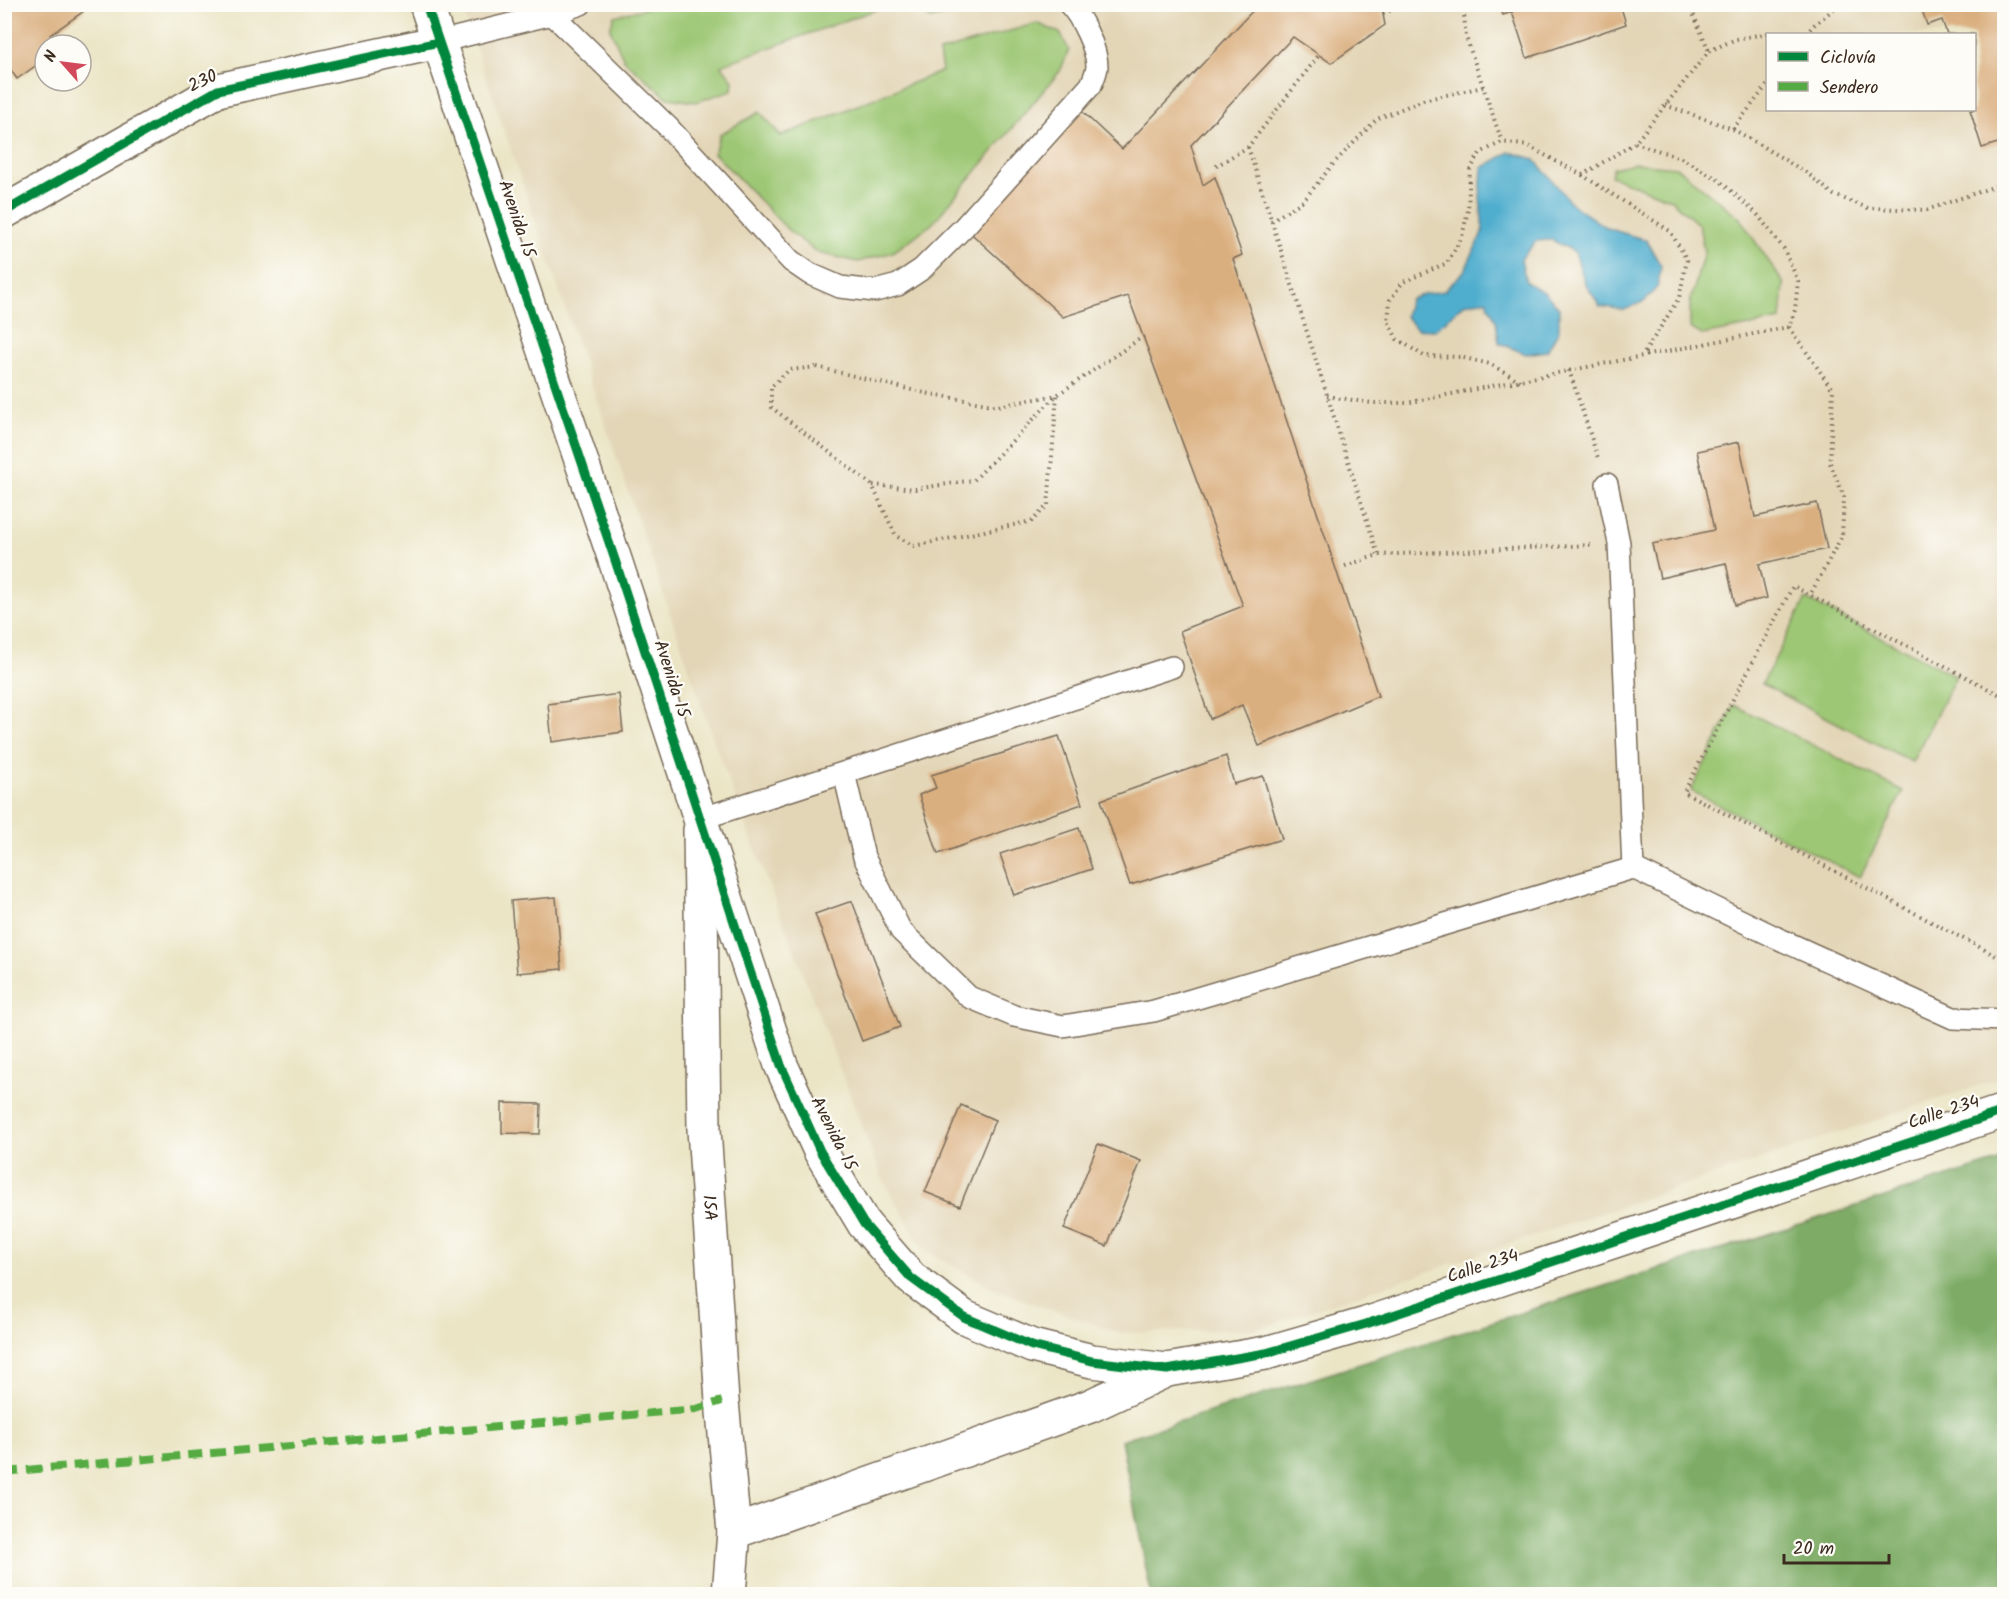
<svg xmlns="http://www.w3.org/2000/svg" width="2009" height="1599" font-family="Kalam,sans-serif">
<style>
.built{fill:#e3d6b7;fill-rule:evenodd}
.green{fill:#9dc774;stroke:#6c7849;stroke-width:1.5}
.forest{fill:#7eac66;stroke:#5c6b42;stroke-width:1.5}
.water{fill:#50adce;stroke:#466c76;stroke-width:1.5}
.building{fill:#daaf7f}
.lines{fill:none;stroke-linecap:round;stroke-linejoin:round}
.service-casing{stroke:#796b59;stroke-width:24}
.minor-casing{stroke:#796b59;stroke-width:36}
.tertiary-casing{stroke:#796b59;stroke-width:36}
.path{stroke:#796b59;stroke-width:4;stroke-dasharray:1.5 4.5;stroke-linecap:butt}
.service{stroke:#fff;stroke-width:21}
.minor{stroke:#fff;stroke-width:33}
.tertiary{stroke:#fff;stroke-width:33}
.quiet{stroke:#55ab43;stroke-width:8;stroke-dasharray:15 8;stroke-linecap:butt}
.cycleway-casing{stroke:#fdfcf7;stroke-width:13}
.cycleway{stroke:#00873e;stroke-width:9}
.labels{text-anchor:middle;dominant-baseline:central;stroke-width:4.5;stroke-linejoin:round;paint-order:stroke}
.street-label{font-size:18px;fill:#3b2a1e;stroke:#fdfcf7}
</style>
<rect width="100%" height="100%" fill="#fdfcf7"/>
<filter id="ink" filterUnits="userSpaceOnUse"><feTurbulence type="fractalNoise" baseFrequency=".0167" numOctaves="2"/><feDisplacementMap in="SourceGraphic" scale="12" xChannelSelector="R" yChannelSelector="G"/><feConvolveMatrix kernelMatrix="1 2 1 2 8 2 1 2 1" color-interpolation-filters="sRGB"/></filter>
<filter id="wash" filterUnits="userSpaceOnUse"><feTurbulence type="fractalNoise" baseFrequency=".008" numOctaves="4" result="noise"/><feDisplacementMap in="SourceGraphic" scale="24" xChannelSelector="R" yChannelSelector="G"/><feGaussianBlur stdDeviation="1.35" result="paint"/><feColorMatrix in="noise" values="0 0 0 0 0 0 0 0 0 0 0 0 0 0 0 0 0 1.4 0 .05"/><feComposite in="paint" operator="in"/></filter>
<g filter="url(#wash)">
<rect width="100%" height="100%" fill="#ebe5c6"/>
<path class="built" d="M 461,5 L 2004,5 L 2004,1077 L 1258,1329 L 1118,1333 L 998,1291 L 923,1249 L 881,1176 L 718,753 ZM 1768,34 L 1974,34 L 1974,110 L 1768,110 Z"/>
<path class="green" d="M 658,5 L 658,4 L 889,5 L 721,65 L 733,80 L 732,90 L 696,102 L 668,98 L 624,60 L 610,29 L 614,16 Z
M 906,5 L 989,5 L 931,19 Z
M 1037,23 L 1060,33 L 1069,50 L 1060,71 L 932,224 L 893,252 L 858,262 L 818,253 L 789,231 L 714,153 L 720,134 L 760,112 L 781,136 L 942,71 L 939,52 Z
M 1635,163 L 1676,167 L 1739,217 L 1784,284 L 1781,320 L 1702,335 L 1690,328 L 1690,303 L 1704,252 L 1699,225 L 1670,199 L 1611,176 L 1613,168 Z
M 1806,599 L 1956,676 L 1912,762 L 1762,684 Z
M 1734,705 L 1903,791 L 1860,877 L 1691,791 Z"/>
<path class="forest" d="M 2004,1159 L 2004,1594 L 1151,1594 L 1121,1440 Z"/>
<path class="water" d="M 1510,152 L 1534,159 L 1573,205 L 1607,228 L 1646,240 L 1661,266 L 1658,286 L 1645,301 L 1624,310 L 1600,306 L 1585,283 L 1575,252 L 1552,240 L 1536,241 L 1521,259 L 1526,282 L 1544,292 L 1559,308 L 1559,330 L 1547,351 L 1526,354 L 1499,343 L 1496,321 L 1486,300 L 1464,304 L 1435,330 L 1417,329 L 1405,316 L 1410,299 L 1424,294 L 1444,291 L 1465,270 L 1483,231 L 1480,197 L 1482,168 Z"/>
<g id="blocks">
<path class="building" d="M 4,4 L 79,4 L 84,11 L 50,35 L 58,45 L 45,45 L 45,59 L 17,79 L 4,60 Z
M 1259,4 L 1381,4 L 1385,25 L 1331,63 L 1293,37 L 1191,145 L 1203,185 L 1215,177 L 1242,255 L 1233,259 L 1378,696 L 1259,746 L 1242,705 L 1210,719 L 1180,631 L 1243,606 L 1128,296 L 1063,317 L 964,227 L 1075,105 L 1122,149 Z
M 1499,4 L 1620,4 L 1626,24 L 1527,58 L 1512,12 L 1503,15 Z
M 1920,4 L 2004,4 L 2004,141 L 1982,148 L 1970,110 L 1974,110 L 1974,34 L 1947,34 L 1942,20 L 1927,25 Z
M 1739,442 L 1755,517 L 1817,503 L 1827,549 L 1759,564 L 1767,598 L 1735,605 L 1726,563 L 1660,578 L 1652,544 L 1714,530 L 1697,451 Z
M 619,694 L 623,732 L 552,742 L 548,704 Z
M 1059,736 L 1082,804 L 938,854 L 919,795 L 936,788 L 931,775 Z
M 1226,756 L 1234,784 L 1263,776 L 1282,839 L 1130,885 L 1101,800 Z
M 1079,828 L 1092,869 L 1014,895 L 1000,854 Z
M 556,897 L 562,969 L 517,973 L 511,901 Z
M 852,901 L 900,1027 L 862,1041 L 815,914 Z
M 502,1103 L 541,1104 L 540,1134 L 502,1133 Z
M 961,1105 L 995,1120 L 960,1206 L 925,1192 Z
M 1098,1144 L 1141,1161 L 1107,1246 L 1064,1229 Z"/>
</g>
</g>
<g filter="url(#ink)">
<use href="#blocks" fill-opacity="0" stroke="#796b59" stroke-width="1.5"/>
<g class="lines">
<g class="service-casing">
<path id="service" d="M 552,14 L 669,128 L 791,261 L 810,274 L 840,287 L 875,291 L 898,285 L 922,269 L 964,227 L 1091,85 C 1093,80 1097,72 1097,66 C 1097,49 1081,16 1069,4
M 439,42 L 552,14 L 581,4
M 1607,484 L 1619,543 L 1633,868
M 844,773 L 864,857 L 901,931 L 969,997 L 1014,1016 L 1063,1026 L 1154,1011 L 1633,868 L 1775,937 L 1953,1018 L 2004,1020
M 700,819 L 1172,667"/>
</g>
<g class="minor-casing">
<g id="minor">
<path id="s1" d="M 700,830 L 704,1129 L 722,1401 L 734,1532 L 729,1594"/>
<path d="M 734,1532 L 1090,1406 L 1167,1370"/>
</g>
</g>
<g class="tertiary-casing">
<path id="tertiary" d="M 426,4 L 615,560 L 781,1065 L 820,1151 L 864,1224 L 911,1278 L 964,1317 L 1032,1346 L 1092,1361 L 1167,1370 L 1266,1353 L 1366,1324 L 2004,1111
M 4,212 L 218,90 L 439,42"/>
</g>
<path class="path" d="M 1463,4 L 1466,37 L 1502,142
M 1689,4 L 1709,51
M 1383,13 L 1411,4
M 1806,34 L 1814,25 L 1840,4
M 1665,105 L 1733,129 L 1807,173 L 1834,195 L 1868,208 L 1927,210 L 2004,183
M 1733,129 L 1768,84
M 1635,143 L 1681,158 L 1719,180 L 1757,214 L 1784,249 L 1798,281 L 1795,310 L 1789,327
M 1248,147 L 1378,555
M 1216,166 L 1248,147 L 1319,55
M 1582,175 L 1635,143 L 1709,51 L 1736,39 L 1770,33 L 1793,34
M 1271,221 L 1303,201 L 1334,163 L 1377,119 L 1423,100 L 1483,87
M 1789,327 L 1833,390 L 1830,463 L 1844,497 L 1842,536 L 1810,595
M 817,367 L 920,392 L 998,406 L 1057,395 L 1048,505 L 1032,521 L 914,546 L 896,536 L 872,485 L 771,407 L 771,387 L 789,370 Z
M 1569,370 L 1598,458
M 1520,381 L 1490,364 L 1460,357 L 1424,356 L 1397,339 L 1388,321 L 1390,300 L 1403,282 L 1447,263 L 1462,237 L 1468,210 L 1470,170 L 1480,153 L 1502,142 L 1528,146 L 1582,175 L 1670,231 L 1687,260 L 1679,298 L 1643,355
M 1327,396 L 1371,403 L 1406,403 L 1789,327
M 873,485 L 915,489 L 974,480 L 1057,395 L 1144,336
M 1345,566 L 1378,555 L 1591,545
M 2004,697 L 1793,586 L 1684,792 L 2004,960"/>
<use href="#service" class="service"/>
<use href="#minor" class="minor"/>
<use href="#tertiary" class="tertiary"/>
<path class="quiet" d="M 4,1472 L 696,1409 L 722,1401"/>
<g class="cycleway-casing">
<path id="cycleway" d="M 426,4 L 615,560 L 781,1065 L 820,1151 L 864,1224 L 911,1278 L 964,1317 L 1032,1346 L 1092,1361 L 1167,1370 L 1266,1353 L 1366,1324 L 2004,1111
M 4,212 L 218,90 L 439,42"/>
</g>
<use href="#cycleway" class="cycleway"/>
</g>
</g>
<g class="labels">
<g class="street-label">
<text transform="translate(203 82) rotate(-25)">230</text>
<text transform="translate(516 219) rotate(71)">Avenida 15</text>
<text transform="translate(671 679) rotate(72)">Avenida 15</text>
<text transform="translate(1944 1113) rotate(-18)">Calle 234</text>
<text transform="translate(833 1134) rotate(63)">Avenida 15</text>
<text stroke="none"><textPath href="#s1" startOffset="378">15A</textPath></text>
<text transform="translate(1483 1267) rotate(-18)">Calle 234</text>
</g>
</g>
<rect width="2009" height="1599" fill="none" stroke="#fdfcf7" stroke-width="24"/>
<rect x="1766" y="33" width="210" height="78" fill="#fdfcf7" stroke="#afa8a0" stroke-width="1.5"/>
<rect x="1778" y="52" width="30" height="9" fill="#00873e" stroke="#afa8a0" stroke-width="1.5"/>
<text x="1820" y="63" font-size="18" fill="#3b2a1e">Ciclovía</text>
<rect x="1778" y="82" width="30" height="9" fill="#55ab43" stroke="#afa8a0" stroke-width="1.5"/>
<text x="1820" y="93" font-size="18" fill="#3b2a1e">Sendero</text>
<g transform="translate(63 63) rotate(298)"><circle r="28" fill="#fdfcf7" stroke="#afa8a0" stroke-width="1.5"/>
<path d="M0-4.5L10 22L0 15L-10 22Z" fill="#d1495b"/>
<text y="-9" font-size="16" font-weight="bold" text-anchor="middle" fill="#3b2a1e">N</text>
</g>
<path d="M1784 1554v9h105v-9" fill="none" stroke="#3b2a1e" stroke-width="3"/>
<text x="1793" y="1554" font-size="18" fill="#3b2a1e" stroke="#fdfcf7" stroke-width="4.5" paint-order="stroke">20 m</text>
</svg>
